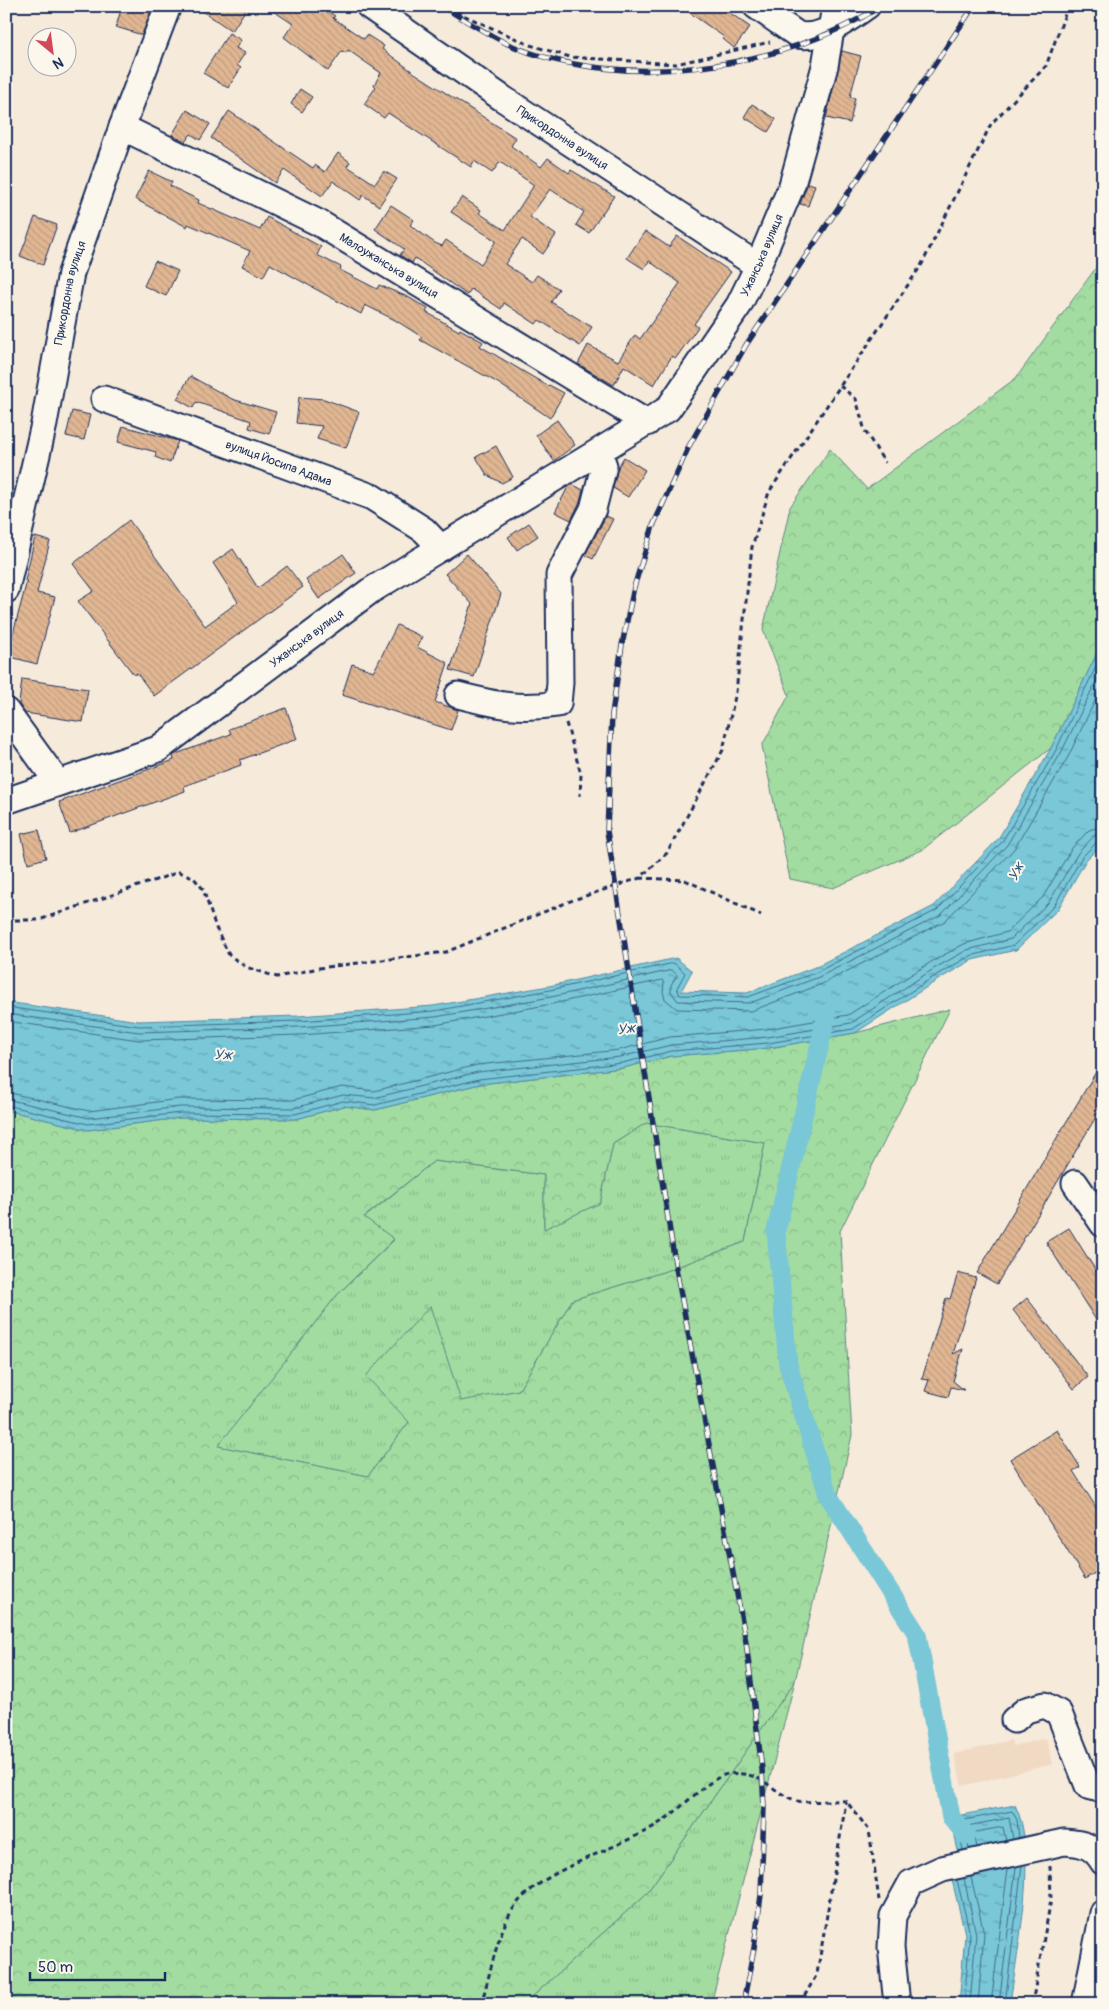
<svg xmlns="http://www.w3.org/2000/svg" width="1109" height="2010" font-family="Pangolin,sans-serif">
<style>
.built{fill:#f0dac4}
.grass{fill:url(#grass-tufts);stroke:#5f8680}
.forest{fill:url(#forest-crowns);stroke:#5f8680;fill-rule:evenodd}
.water{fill:url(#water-ripples);stroke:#538aa7}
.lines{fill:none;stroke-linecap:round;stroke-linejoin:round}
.shore{stroke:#416c8e;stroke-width:1}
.canal{stroke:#79c7d7;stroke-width:19}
.building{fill:url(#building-back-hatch);stroke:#1b2f5e}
.minor-casing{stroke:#1b2f5e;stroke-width:29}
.path{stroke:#1b2f5e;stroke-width:3;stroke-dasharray:5 4;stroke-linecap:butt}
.minor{stroke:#fbf7ec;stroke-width:25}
.rail-casing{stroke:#1b2f5e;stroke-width:5.5}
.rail{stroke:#fbf7ec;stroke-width:4;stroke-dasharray:11;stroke-linecap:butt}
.labels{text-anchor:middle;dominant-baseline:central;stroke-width:4;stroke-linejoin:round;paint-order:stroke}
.street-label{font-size:12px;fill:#1b2f5e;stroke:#fbf7ec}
.water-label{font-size:14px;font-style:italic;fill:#32557c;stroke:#fbf7ec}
</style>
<defs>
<pattern id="grass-tufts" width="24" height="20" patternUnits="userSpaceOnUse" patternTransform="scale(1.25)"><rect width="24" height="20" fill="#a3dca1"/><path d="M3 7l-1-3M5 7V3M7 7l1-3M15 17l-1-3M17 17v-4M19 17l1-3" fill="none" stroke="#8cbd8d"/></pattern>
<pattern id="forest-crowns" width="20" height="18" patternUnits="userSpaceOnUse" patternTransform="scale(1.25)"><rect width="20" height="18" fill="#a3dca1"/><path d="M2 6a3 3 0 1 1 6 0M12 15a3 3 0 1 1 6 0" fill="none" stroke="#8cbd8d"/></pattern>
<pattern id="water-ripples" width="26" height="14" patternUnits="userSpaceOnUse" patternTransform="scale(1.25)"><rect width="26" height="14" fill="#79c7d7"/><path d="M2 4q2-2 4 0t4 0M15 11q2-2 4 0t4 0" fill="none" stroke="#62a2b2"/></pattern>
<pattern id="building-back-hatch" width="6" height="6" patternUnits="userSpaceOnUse" patternTransform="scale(1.25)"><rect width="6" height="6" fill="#e1b692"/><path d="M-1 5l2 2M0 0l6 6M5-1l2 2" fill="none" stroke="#c09d80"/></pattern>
</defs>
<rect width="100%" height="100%" fill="#f6eada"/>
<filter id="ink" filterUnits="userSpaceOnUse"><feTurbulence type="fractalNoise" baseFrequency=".02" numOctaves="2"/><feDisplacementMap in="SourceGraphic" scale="10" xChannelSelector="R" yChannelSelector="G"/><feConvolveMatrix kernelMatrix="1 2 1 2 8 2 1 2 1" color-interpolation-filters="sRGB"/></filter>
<g filter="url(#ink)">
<path class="built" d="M 1046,1738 L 1053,1764 L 962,1786 L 954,1754 L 1011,1740 L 1013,1746 Z"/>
<path class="grass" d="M 646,1123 L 765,1143 L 745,1242 L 663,1272 L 572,1300 L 519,1390 L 461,1402 L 430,1307 L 409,1422 L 368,1476 L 217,1446 L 337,1295 L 394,1240 L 364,1218 L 434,1161 L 544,1175 L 544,1228 L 600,1203 L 613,1144 Z
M 795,1681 L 711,2004 L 524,2004 L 646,1894 Z"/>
<path class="forest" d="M 1103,258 L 1103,641 L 1051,748 L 922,850 L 833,888 L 790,879 L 762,746 L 789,695 L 763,630 L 790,507 L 830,449 L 867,489 L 1016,378 Z
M 950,1009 L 840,1231 L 852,1435 L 795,1681 L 646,1894 L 524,2004 L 6,2004 L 6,1110 L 88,1130 L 180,1118 L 296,1119 L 344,1106 L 375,1110 L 480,1084 L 623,1068 L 672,1056 L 769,1048 L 855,1033 ZM 646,1123 L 765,1143 L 745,1242 L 663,1272 L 572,1300 L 519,1390 L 461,1401 L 430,1306 L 366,1376 L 409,1422 L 368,1476 L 218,1446 L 337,1295 L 394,1239 L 364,1217 L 434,1161 L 544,1175 L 544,1229 L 600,1203 L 613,1144 Z"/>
<path class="water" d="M 1103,641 L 1103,843 L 1086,860 L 1058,909 L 1016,950 L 972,960 L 941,978 L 855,1033 L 769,1048 L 672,1056 L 623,1068 L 480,1084 L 375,1110 L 344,1106 L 296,1119 L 180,1118 L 88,1130 L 6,1110 L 6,1002 L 139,1021 L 298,1016 L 433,1006 L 549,986 L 676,958 L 692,971 L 681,991 L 747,993 L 815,967 L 934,906 L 998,839 L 1051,748 Z
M 1015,1805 C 1039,1852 1017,1950 1010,2004 L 959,2004 L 965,1934 L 947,1859 L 959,1856 L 951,1817 Z"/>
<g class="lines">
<path class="shore" d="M 6,1007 L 139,1026 L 299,1021 L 434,1011 L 550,990 L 674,963 L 685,973 L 677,988 L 680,995 L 748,997 L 817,972 L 937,910 L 1002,842 L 1056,750 L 1103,652
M 6,1014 L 139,1032 L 299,1027 L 435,1017 L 551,997 L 672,970 L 677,975 L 671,985 L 671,992 L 678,1001 L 750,1003 L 819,977 L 941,915 L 1007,845 L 1061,753 L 1103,667
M 6,1021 L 139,1040 L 300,1035 L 435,1025 L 552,1004 L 662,980 L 664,982 L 663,992 L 665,999 L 677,1009 L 751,1011 L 822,984 L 945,921 L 1014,849 L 1068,757 L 1103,684
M 6,1092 L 89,1111 L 179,1099 L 293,1100 L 342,1087 L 374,1091 L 477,1065 L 619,1050 L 670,1037 L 767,1029 L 848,1015 L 931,962 L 964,944 L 1007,932 L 1043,897 L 1072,848 L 1089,830 L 1103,826
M 6,1099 L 89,1118 L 180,1107 L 294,1108 L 343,1095 L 374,1098 L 478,1072 L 620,1057 L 671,1045 L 768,1037 L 851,1023 L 935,968 L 967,950 L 1011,939 L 1049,902 L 1078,853 L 1094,836 L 1103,834
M 6,1105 L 88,1124 L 180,1113 L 295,1114 L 343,1101 L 375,1105 L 479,1079 L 622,1063 L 672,1051 L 768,1043 L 853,1029 L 938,974 L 970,956 L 1014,945 L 1054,906 L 1082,857 L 1098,841 L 1103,840
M 977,1847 L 974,1834 L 976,1832 L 1003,1827 L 1006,1841
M 969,1849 L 965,1828 L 967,1826 L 1009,1818 L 1013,1839
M 963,1850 L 957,1823 L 959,1821 L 1012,1811 L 1017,1820 L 1019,1838
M 971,1877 L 984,1933 L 978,2004
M 964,1878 L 976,1934 L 970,2004
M 957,1880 L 970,1934 L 964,2004
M 991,2004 L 1008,1868
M 999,2004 L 1016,1867
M 1005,2004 L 1022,1865"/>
<path class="canal" d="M 827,1014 L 776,1231 L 788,1365 L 828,1495 L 917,1634 L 951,1817 L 967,1836"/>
</g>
<path class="building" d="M 122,6 L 153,6 L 142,35 L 116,27 Z
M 195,6 L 248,6 L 232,31 Z
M 266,6 L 320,6 L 335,16 L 333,18 L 364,39 L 367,35 L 384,46 L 382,49 L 413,72 L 516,138 L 511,146 L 541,167 L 548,158 L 569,173 L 571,170 L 614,196 L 589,233 L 576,225 L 584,212 L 550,189 L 530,217 L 556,235 L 543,254 L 522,239 L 505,264 L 532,282 L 537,275 L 559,289 L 551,302 L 592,327 L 580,346 L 539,320 L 536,324 L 504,303 L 501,309 L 471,289 L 467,295 L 415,258 L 412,263 L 400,255 L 404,249 L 375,229 L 391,205 L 414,220 L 410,225 L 435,243 L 442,246 L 446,240 L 481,264 L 496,241 L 451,212 L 462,197 L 481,210 L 479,213 L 505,230 L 534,185 L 500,162 L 492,173 L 474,161 L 471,167 L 388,113 L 384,118 L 364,104 L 376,87 L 374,85 L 381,73 L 348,50 L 346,53 L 342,51 L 328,71 L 284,37 L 293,24 Z
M 680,6 L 720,6 L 750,27 L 734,48 L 723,39 L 724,37 Z
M 229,33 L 241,40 L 236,48 L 245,53 L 237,65 L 241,68 L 228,88 L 203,73 Z
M 842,51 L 861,56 L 850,97 L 855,98 L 850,123 L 826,118 Z
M 300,89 L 312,97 L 302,112 L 291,104 Z
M 752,104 L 776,119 L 768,132 L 744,117 Z
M 187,110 L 210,124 L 200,140 L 191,134 L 185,142 L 172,135 Z
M 229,111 L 313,168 L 315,165 L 325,172 L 338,153 L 350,162 L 347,166 L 375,184 L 384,171 L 397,179 L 379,206 L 363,195 L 360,200 L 333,181 L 322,196 L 284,170 L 275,183 L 211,138 Z
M 149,171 L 172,182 L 170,186 L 199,200 L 198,203 L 260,230 L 267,217 L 321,247 L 317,255 L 341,267 L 340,270 L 377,289 L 379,285 L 408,297 L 428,309 L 426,312 L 459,331 L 460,329 L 483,342 L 480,346 L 548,386 L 549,385 L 564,393 L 550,418 L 498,383 L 420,340 L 422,337 L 395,320 L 365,305 L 361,314 L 270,264 L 263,277 L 242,266 L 250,251 L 188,224 L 187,227 L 135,199 Z
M 808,183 L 815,185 L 808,206 L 800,204 Z
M 35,217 L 57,225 L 43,265 L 20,256 Z
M 645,231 L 669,247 L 677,236 L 731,272 L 694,324 L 698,327 L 676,358 L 672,356 L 654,385 L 624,366 L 614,385 L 578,364 L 588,345 L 618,361 L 635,335 L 640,339 L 680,283 L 649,261 L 644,269 L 627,258 Z
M 155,261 L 178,271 L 166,296 L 144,286 Z
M 190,376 L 232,399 L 276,412 L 269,434 L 249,428 L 251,421 L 196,402 L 193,408 L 177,399 Z
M 299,397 L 324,399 L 359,412 L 346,448 L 317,439 L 322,426 L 296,423 Z
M 72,411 L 90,415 L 84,440 L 66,436 Z
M 557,420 L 575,445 L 554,461 L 536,435 Z
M 123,426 L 178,441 L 170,463 L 155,457 L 156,452 L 118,442 Z
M 496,446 L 513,477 L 502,483 L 487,475 L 476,457 Z
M 624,457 L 645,470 L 628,497 L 613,488 L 618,467 Z
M 572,484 L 583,490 L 579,504 L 571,520 L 555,512 L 568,487 Z
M 606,516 L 613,519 L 593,559 L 585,555 Z
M 129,520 L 205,626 L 238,602 L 213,563 L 233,549 L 258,588 L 287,566 L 303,587 L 154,696 L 137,673 L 134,675 L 78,601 L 94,591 L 73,564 Z
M 529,523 L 538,536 L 517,550 L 508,537 Z
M 35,537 L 50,541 L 37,593 L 55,597 L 37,664 L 7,656 L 27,581 L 25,581 Z
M 343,554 L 356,573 L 319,599 L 306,580 Z
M 467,554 L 501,594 L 474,677 L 450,670 L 472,604 L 445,574 Z
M 397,625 L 422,637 L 417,647 L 448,663 L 435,702 L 458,710 L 451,730 L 342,695 L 352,664 L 374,671 Z
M 22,679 L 88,689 L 83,722 L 25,713 L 19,704 Z
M 286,708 L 297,739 L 240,760 L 241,765 L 184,786 L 185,791 L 70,833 L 59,802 L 174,760 L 173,756 L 176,754 L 231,734 L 229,729 Z
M 39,830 L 46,858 L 28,863 L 21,834 Z
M 1103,1060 L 1103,1105 L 997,1284 L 977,1273 Z
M 1069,1228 L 1103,1282 L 1103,1331 L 1046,1242 Z
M 958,1273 L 976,1278 L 953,1354 L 963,1349 L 953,1381 L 964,1390 L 951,1387 L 948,1397 L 925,1391 L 929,1380 L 922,1379 L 946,1298 L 950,1299 Z
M 1027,1298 L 1088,1377 L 1074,1389 L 1013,1310 Z
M 1057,1430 L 1080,1467 L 1073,1471 L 1103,1518 L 1103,1568 L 1085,1579 L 1010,1459 Z"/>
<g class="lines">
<g class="minor-casing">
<g id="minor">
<path id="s1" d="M 369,6 L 502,98 L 758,266"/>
<path d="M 756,6 L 798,35 C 822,40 848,19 867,6"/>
<path id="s2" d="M 122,127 L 319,223 L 647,423"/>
<path id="s3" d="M 104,399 L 372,497 L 424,530 L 441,548"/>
<path id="s4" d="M 6,590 L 44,424 L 71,273 L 122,127 L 168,6"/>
<path d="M 458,695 C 496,705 518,710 558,704 L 560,683 L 559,575 L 593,509 L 604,466 L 599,452"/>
<path d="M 6,711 L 58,783"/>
<path id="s5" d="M 6,801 L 158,749 L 370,591 L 668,409 L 739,305 L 758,266 L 792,185 L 825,66 L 835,6"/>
<path d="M 1075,1183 L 1103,1224"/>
<path d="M 1014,1720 L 1026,1710 L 1045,1705 L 1059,1713 L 1088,1786 L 1103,1790"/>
<path d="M 897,2004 L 891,1947 L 893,1916 L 911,1883 L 942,1869 L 1064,1842 C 1082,1843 1093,1845 1103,1862"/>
<path d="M 1085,2004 L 1103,1913"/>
</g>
</g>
<path class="path" d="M 449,6 L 463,15 L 530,45 L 570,57 L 676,64 L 770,42
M 840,386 L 856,399 L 865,431 L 885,463
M 566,723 L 581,774 L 580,796
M 640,878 L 685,880 L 761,915
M 6,920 L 39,920 L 179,872 L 193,877 L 203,889 L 216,928 L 229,955 L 246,967 L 277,977 L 319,968 L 446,952 L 573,900 L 640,878 L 667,853 L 723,750 L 736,692 L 752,547 L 769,492 L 922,264 L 991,124 L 1046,66 L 1068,6
M 481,2004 C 491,1973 498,1925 519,1901 C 552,1865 618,1850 661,1822 C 678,1812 711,1776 728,1774 C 762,1770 769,1791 797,1801 C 804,1803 835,1800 846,1801 L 869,1830 L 879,1900
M 800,2004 L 817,1974 L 846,1802
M 1032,2004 L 1051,1899 L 1050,1866"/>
<use href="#minor" class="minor"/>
<g class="rail-casing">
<path id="rail" d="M 442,6 C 463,19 485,33 508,44 C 618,93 781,70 881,6
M 743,2004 L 754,1948 L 761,1895 L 764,1807 L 762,1769 L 746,1642 L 675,1263 L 607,831 L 612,714 L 622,645 L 634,587 L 653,526 L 689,446 L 746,345 L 974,6"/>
</g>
<use href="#rail" class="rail"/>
</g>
</g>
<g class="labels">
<g class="street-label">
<text stroke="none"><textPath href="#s1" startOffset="234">Прикордонна вулиця</textPath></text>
<text stroke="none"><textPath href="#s5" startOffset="955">Ужанська вулиця</textPath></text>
<text stroke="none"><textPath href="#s2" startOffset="301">Малоужанська вулиця</textPath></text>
<text stroke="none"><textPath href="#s4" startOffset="304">Прикордонна вулиця</textPath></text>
<text stroke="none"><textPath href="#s3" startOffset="186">вулиця Йосипа Адама</textPath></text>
<text stroke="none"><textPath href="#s5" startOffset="346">Ужанська вулиця</textPath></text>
</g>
<g class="water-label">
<text transform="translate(1016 872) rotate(-62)">Уж</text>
<text transform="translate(626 1029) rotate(-7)">Уж</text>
<text transform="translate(223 1055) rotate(1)">Уж</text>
</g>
</g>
<rect width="1109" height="2010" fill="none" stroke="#fbf7ec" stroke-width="25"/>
<rect x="12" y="12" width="1084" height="1985" fill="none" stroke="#1b2f5e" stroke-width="2" filter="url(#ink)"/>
<g transform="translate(52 52) rotate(151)"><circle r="24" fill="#fbf7ec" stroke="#a1a7b3"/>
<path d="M0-4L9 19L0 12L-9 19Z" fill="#d1495b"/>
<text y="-8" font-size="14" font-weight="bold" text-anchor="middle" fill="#1b2f5e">N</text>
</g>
<path d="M30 1972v8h135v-8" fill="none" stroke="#1b2f5e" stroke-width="2.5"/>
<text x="38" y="1972" font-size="15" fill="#1b2f5e" stroke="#fbf7ec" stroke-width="4" paint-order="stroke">50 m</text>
</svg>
